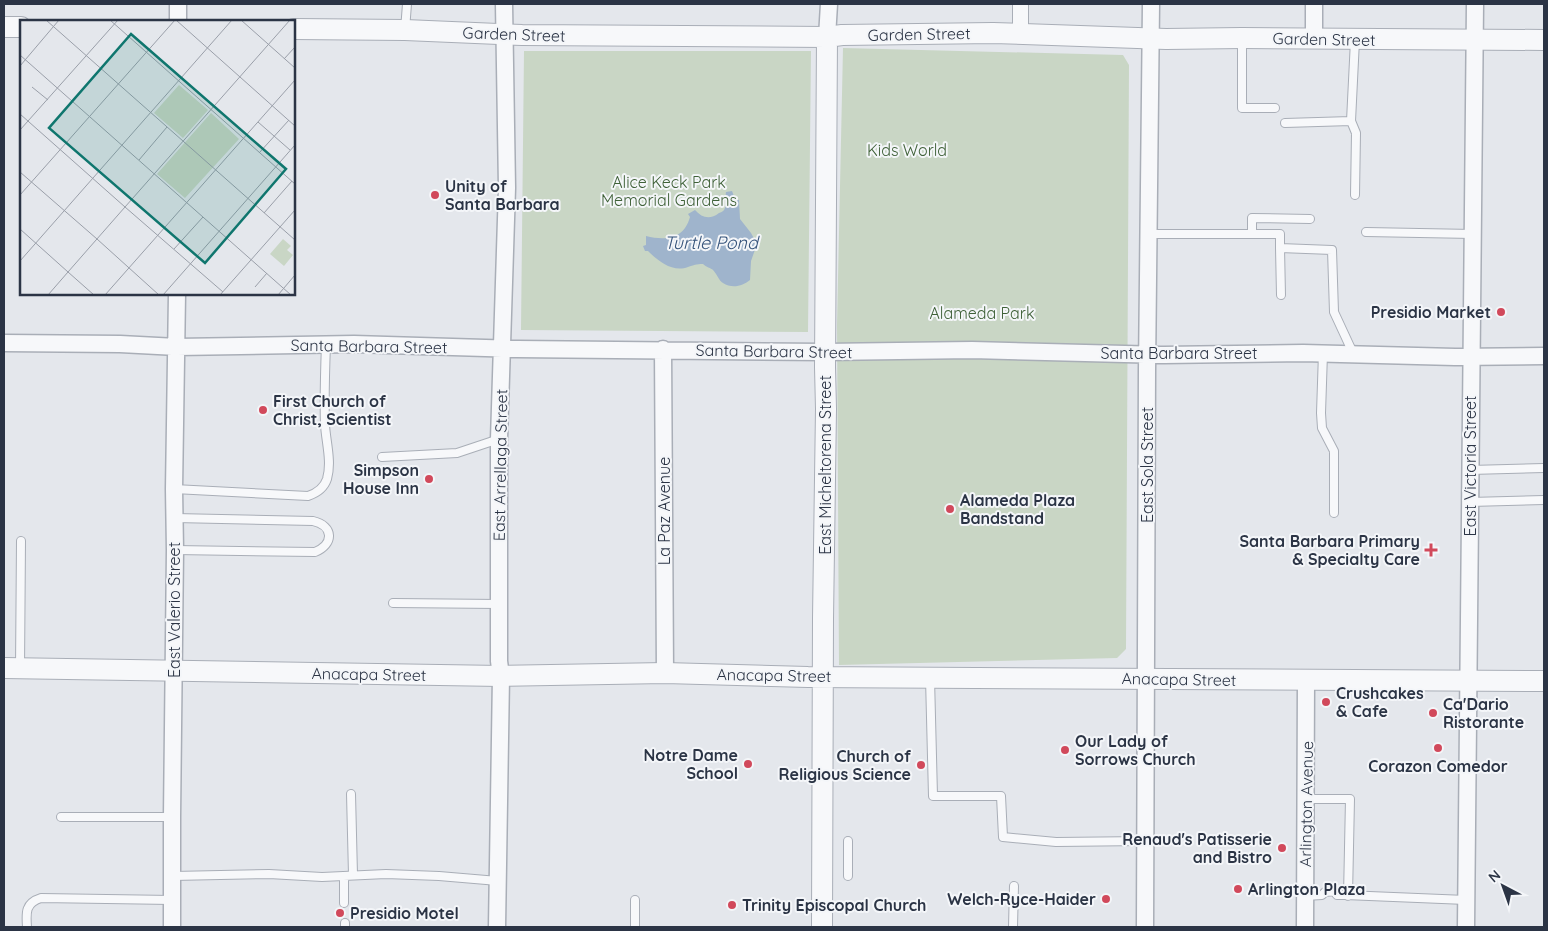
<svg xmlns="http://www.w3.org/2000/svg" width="1548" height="931" font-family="Quicksand,sans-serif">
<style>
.green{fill:#c9d6c5}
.water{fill:#9fb4cc}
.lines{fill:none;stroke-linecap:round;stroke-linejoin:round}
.service-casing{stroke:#a9aeb7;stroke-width:10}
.minor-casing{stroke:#a9aeb7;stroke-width:19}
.tertiary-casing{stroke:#a9aeb7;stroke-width:22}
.service{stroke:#f7f8fa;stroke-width:8}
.minor{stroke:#f7f8fa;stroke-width:16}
.tertiary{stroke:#f7f8fa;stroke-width:20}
.poi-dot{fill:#d1495b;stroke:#f4f6f9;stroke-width:2}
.labels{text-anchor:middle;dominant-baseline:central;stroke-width:4;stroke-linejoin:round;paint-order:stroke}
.street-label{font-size:16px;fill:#2b3445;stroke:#f4f6f9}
.park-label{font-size:16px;fill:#3f6138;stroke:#f4f6f9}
.poi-label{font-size:16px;font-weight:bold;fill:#2b3445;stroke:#f4f6f9;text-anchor:start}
.water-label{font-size:18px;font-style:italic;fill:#34527a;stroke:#f4f6f9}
.inset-road{fill:none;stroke:#9a9fa9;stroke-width:1}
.view{fill:#0f766e;fill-opacity:0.15;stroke:#0f766e;stroke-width:2.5}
.inset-edge{fill:none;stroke:#2b3445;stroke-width:2.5}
</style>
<rect width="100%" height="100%" fill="#e4e7ec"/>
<path class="green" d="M 843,48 L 1123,55 L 1129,65 L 1126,649 L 1117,658 L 839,665 L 837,325 Z
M 524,51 L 811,51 L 808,332 L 521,330 Z"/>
<path class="water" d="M 732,191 L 735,199 L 739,200 L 740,219 L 751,233 L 757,244 L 751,261 L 750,280 C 743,286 732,289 723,283 C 719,281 717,274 713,270 C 711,268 706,267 703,264 C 696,264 694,265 688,267 C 673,273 658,261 648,251 L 645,251 L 643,246 L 646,245 L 646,236 C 666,241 684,239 690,217 L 688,214 L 695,210 C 702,218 710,220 719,213 C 722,212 724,211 725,208 C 727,203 725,197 726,192 Z"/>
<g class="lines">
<g class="service-casing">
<path id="service" d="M 405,30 L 407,4
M 1017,33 L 1017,4
M 1024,33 L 1024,4
M 1242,38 L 1242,108 L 1275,108
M 1351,121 L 1356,133 L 1355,195
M 1285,123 L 1351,121 L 1355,40
M 1366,232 L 1473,234
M 1150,234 L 1280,234 L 1280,248 L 1332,250 L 1334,312 L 1353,353
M 1252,234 L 1252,218 L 1310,219
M 1280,248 L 1281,295
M 1323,353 L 1321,413 L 1322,428 L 1334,451 L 1334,513
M 382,457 L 457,453 L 499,439
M 1470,470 L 1544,468
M 174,489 L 308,496 C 317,493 324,488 327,479 C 332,462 326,442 325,425 C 324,398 325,371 326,344
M 1470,502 L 1544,500
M 175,518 L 313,521 C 334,526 334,544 315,552 L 175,550
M 393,603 L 499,604
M 20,668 L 21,541
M 930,678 L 933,796 L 1001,796 L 1003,837 L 1056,842 L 1145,841
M 351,794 L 353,875
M 1306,799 L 1350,799 L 1348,896
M 61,817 L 172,817
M 173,876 L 269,874 L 322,877 L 386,874 L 439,876 L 498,881
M 344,876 L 344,903
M 848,876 L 848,841
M 1305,896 L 1322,895 L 1325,892 L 1334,891 L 1337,895 L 1345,895 L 1466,900
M 635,900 L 635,927
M 345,923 L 345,927
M 27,927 C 26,913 25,903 41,898 L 172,900
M 1013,927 L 1014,886"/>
</g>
<g class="minor-casing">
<path id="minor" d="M 178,21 L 178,4
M 827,37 L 829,4
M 1314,39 L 1314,4
M 4,343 L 120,344 L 177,347 L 354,344 L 517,349 L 825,352 L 972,350 L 1164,355 L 1303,353 L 1455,357 L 1544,356
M 663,349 L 665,673
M 172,927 L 172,817 L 175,550 L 174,489 L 177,294
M 497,927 L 501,676 L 499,661 L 499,439 L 507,188 L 504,4
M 1145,927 L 1147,370 L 1151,4
M 1305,927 L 1306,680
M 1466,927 L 1475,4"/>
</g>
<g class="tertiary-casing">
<path id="tertiary" d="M 4,27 L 21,27
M 294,29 L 405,30 L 522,35 L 827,37 L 842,35 L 993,33 L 1166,39 L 1242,38 L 1544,40
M 4,668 L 501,676 L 665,673 L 808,677 L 1544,681
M 822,927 L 823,619 L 826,409 L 825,367 L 827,37"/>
</g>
<use href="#service" class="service"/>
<use href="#minor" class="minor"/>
<use href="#tertiary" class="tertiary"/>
</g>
<g class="poi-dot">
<circle cx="435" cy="195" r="5"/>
<circle cx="1501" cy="312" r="5"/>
<circle cx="263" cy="410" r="5"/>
<circle cx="429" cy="479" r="5"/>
<circle cx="950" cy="509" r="5"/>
<path d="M1428.5 542.5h5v5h5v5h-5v5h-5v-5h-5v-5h5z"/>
<circle cx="1326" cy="702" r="5"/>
<circle cx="1433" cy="713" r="5"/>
<circle cx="1438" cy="748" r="5"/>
<circle cx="1065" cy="750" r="5"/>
<circle cx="748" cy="764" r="5"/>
<circle cx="921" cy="765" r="5"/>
<circle cx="1282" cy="848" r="5"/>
<circle cx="1238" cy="889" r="5"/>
<circle cx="1106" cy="899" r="5"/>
<circle cx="732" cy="905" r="5"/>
<circle cx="340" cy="913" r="5"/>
</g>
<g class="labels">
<g class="street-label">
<text transform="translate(514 34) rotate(2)">Garden Street</text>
<text transform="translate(919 34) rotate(-1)">Garden Street</text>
<text transform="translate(1324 39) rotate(1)">Garden Street</text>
<text transform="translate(369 346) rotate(1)">Santa Barbara Street</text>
<text transform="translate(774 351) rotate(1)">Santa Barbara Street</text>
<text x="1179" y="353">Santa Barbara Street</text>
<text transform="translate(500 465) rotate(-89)">East Arrellaga Street</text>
<text transform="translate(825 465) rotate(-90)">East Micheltorena Street</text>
<text transform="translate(1147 465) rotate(-90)">East Sola Street</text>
<text transform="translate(1470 466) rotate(-90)">East Victoria Street</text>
<text transform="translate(664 511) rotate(-90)">La Paz Avenue</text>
<text transform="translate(174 610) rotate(-90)">East Valerio Street</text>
<text transform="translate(369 674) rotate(1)">Anacapa Street</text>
<text transform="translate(774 675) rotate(1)">Anacapa Street</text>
<text transform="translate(1179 679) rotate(1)">Anacapa Street</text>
<text transform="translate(1306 804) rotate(-89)">Arlington Avenue</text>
</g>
<g class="park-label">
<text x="907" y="150">Kids World</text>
<text x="669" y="182">Alice Keck Park<tspan x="669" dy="18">Memorial Gardens</tspan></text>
<text x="982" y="313">Alameda Park</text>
</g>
<g class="poi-label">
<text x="445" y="186">Unity of<tspan x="445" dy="18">Santa Barbara</tspan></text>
<text x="1491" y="312" text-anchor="end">Presidio Market</text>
<text x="273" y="401">First Church of<tspan x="273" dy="18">Christ, Scientist</tspan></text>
<text x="419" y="470" text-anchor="end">Simpson<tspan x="419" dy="18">House Inn</tspan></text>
<text x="960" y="500">Alameda Plaza<tspan x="960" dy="18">Bandstand</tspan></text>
<text x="1420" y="541" text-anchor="end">Santa Barbara Primary<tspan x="1420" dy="18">&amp; Specialty Care</tspan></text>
<text x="1336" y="693">Crushcakes<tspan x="1336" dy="18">&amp; Cafe</tspan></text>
<text x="1443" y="704">Ca'Dario<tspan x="1443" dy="18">Ristorante</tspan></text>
<text x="1075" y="741">Our Lady of<tspan x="1075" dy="18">Sorrows Church</tspan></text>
<text x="738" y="755" text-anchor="end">Notre Dame<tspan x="738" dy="18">School</tspan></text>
<text x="911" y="756" text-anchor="end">Church of<tspan x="911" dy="18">Religious Science</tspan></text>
<text x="1438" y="766" text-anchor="middle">Corazon Comedor</text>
<text x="1272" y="839" text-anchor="end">Renaud's Patisserie<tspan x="1272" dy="18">and Bistro</tspan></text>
<text x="1248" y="889">Arlington Plaza</text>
<text x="1096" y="899" text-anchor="end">Welch-Ryce-Haider</text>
<text x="742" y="905">Trinity Episcopal Church</text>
<text x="350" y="913">Presidio Motel</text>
</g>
<g class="water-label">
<text x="711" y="242">Turtle Pond</text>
</g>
</g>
<g transform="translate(20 20)">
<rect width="275" height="275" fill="#e4e7ec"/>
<path d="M 263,219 L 271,226 L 267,230 L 273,235 L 264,246 L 250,234 Z" fill="#c9d6c5"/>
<path d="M 159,65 L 188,90 L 163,118 L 134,93 ZM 191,93 L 219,119 L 165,178 L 137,154 Z" fill="#c9d6c5"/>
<path class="inset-road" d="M 26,0 L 275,220M 90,0 L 275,164M 156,0 L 275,106M 221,0 L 275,48M 0,35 L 271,275M 264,39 L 275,27M 0,46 L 39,0M 12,67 L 28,80M 0,94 L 105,187 L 48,252 L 74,275M 238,102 L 270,130M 0,110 L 98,0M 239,133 L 269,100M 119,140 L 147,107M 0,152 L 77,219M 0,175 L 155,0M 244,193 L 272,161M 0,209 L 48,252 L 28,275M 77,219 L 139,275M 154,229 L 183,197M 0,241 L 212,0M 235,267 L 247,253M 203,272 L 105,187 L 270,0M 85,275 L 275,60M 143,275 L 275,125M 200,275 L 275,190M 258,275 L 275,255"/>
<path class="view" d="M 111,14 L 266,149 L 185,243 L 29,108 Z"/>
<rect width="275" height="275" class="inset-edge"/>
</g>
<rect width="1548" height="931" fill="none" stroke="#2b3445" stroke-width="10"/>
<g transform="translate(1503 886) rotate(319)" stroke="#f4f6f9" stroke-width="4" paint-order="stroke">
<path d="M0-4L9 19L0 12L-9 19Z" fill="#2b3445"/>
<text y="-8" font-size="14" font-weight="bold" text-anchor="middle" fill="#2b3445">N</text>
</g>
</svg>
